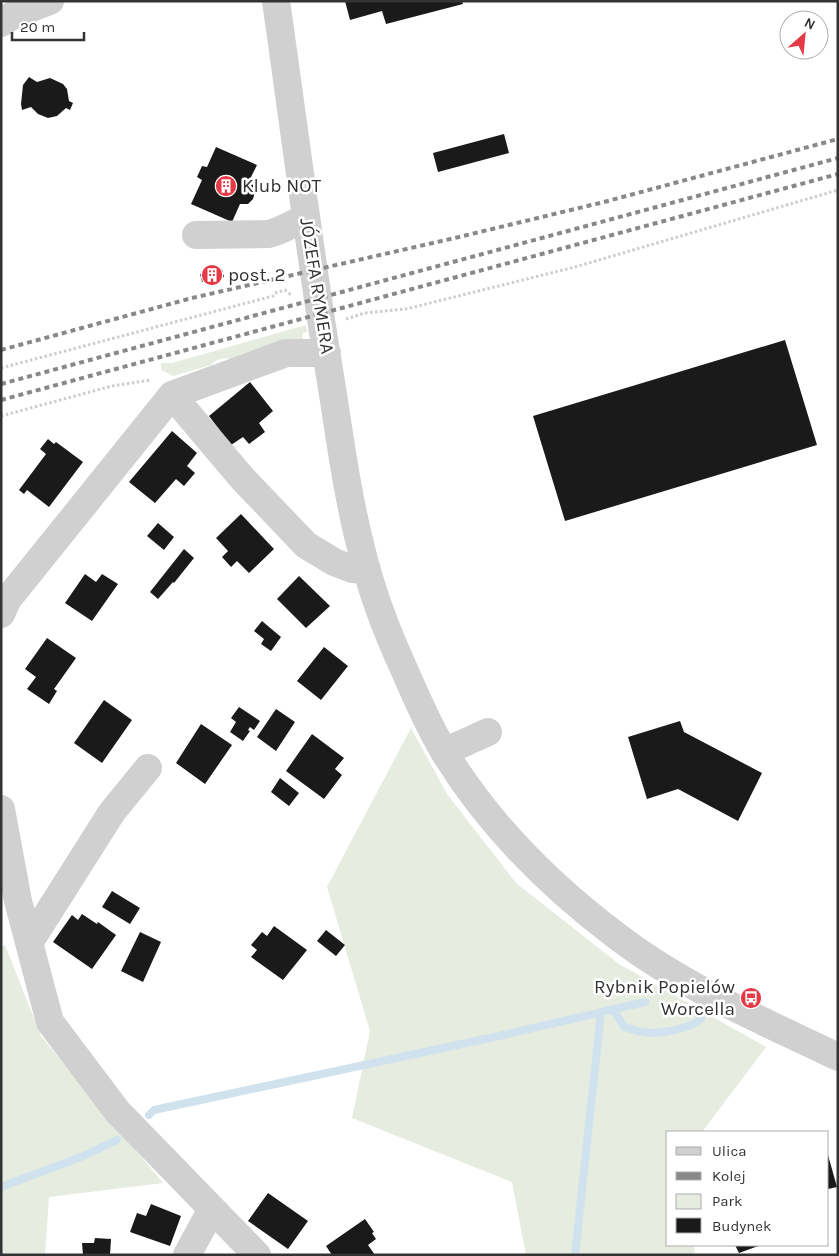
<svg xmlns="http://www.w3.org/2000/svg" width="839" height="1256" font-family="Karla,sans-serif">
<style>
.green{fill:#e6ecdf}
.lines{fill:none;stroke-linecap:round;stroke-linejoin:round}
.stream{stroke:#cfe2ee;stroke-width:8}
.building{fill:#1a1a1a}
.path{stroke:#cdcdcd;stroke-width:3;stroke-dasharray:2.5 2.5;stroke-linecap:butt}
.minor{stroke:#d0d0d0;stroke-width:28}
.rail{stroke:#888;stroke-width:4;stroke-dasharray:5 4;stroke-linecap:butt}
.labels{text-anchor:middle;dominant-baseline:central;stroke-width:5;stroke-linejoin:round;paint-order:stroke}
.poi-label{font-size:19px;fill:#333;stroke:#fff;text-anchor:start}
.street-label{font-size:19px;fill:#333;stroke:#fff}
</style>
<rect width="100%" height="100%" fill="#fff"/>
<path class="green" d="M 306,325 L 307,332 L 303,333 L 302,340 L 231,359 C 223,357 216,359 211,365 L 173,376 L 161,370 L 161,363 L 172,363 Z
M 411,728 L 447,794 L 516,883 L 619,964 L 766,1047 L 702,1132 L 668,1132 L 668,1245 L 694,1245 L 695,1255 L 526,1255 L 512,1182 L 352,1118 L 370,1031 L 327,887 Z
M 5,945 L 41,1036 L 163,1183 L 49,1197 L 45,1255 L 1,1255 L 1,947 Z"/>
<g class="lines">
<path class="stream" d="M 613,1009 L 624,1027 C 630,1028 637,1032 643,1032 C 659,1035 689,1029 701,1019
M 149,1115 L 154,1110 L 499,1036 L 645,1002
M 1,1187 L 81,1157 L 117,1140
M 575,1255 L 601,1012"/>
</g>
<path class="building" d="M 345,1 L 462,1 L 463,4 L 386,24 L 382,11 L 350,20 Z
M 29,77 L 37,82 L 50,78 L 63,84 L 67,89 L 69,101 L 73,103 L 70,110 L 66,108 L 57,116 L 48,118 L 38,114 L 31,107 L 22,110 L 21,104 L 23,85 Z
M 504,134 L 509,153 L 438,172 L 433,153 Z
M 216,147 L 257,165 L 249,181 L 253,185 L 255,192 L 253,199 L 248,204 L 240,204 L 232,222 L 191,204 L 202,180 L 197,177 L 202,166 L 207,167 Z
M 222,269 L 224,277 L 202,282 L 200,274 Z
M 785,340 L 817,445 L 565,521 L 533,416 Z
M 250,382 L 273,411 L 259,423 L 265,432 L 249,444 L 243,437 L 231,445 L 209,416 Z
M 172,431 L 197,453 L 187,466 L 195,473 L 184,486 L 176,479 L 155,503 L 129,482 Z
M 48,439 L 54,444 L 56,442 L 83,462 L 49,507 L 27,490 L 24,494 L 19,490 L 46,454 L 40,449 Z
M 241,514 L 274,549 L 249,573 L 237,561 L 231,567 L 222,557 L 228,551 L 216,538 Z
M 158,523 L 174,537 L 164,550 L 147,536 Z
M 184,549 L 194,558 L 174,583 L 173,582 L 158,599 L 150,592 Z
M 85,574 L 96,582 L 102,574 L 118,584 L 92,621 L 65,603 Z
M 299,576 L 330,606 L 306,628 L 277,599 Z
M 262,621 L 281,637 L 271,651 L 261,644 L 264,639 L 254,631 Z
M 47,638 L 76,658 L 54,689 L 57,691 L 49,704 L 27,689 L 36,677 L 25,669 Z
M 324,647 L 348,666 L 321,700 L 297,681 Z
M 104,700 L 132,720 L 102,763 L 74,743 Z
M 239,707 L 260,721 L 254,730 L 250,727 L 248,730 L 250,731 L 243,741 L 230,732 L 236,722 L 231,718 Z
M 276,709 L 295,722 L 276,751 L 257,737 Z
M 680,721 L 684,732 L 762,773 L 738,821 L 678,789 L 647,799 L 628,737 Z
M 201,724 L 232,745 L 205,784 L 176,763 Z
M 312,734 L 344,758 L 335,769 L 342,775 L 324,799 L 286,771 Z
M 280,778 L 299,793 L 289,806 L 271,792 Z
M 112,891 L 140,908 L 130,924 L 102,907 Z
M 82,914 L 97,924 L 98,922 L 116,935 L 92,969 L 53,942 L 72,915 L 78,920 Z
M 274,926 L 307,950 L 283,980 L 251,957 L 257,950 L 251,945 L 262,932 L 267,936 Z
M 326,930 L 345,945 L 336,956 L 317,941 Z
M 140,932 L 161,942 L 143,982 L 121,971 Z
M 828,1155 L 837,1187 L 828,1189 Z
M 268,1193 L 308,1221 L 288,1249 L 248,1221 Z
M 151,1204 L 181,1216 L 170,1246 L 130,1232 L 137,1213 L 146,1216 Z
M 365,1219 L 374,1232 L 372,1233 L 376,1239 L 368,1245 L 375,1255 L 332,1255 L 326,1246 Z
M 95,1238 L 111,1239 L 110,1255 L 83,1255 L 82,1243 L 94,1243 Z
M 735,1245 L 761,1245 L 739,1253 Z"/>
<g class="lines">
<path class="path" d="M 346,319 L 365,313 L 406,309 L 575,267 L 838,190
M 1,368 L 273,296 L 275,293 L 285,290 L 290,294 L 292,293
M 1,416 L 112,386 L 151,380"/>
<path class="minor" d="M 276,1 C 293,120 308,239 327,358 C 338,421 345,486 361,548 C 371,590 386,630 404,669 C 416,697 428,724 443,750 C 487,823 550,886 618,937 C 685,988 763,1021 838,1057
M 1,23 L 13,15 L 50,1
M 196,235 L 269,234 L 278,231 L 306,218
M 172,395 L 242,478 L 306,545 L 334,562 L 352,569 L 367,570
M 1,614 L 8,599 L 172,395 L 286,353 L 327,353
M 444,752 L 488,732
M 1,809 L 18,901 L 50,1022 L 117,1111 L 257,1255
M 29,943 L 112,812 L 148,768
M 187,1255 L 212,1209"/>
<path class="rail" d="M 1,350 L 192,298 L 459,237 L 604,202 L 838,139
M 1,384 L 838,158
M 1,400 L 838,174"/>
</g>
<defs>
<g id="building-disc" transform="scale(1.125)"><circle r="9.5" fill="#e63946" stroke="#fff"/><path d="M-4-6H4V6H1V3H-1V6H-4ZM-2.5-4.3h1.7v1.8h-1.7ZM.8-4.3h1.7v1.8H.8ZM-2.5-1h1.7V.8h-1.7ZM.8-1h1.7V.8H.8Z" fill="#fff"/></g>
<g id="bus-disc" transform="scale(1.125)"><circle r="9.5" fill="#e63946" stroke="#fff"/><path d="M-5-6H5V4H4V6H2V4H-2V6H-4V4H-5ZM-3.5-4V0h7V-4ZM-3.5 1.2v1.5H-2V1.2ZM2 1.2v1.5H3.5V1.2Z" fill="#fff"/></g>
</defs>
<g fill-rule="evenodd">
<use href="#building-disc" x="226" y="186"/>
<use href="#building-disc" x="212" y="275"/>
<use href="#bus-disc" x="751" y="998"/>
</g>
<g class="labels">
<g class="poi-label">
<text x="242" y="186">Klub NOT</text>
<text x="228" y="275">post. 2</text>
<text x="735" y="987" text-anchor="end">Rybnik Popielów<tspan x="735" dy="22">Worcella</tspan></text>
</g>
<g class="street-label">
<text transform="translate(317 286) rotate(81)">JÓZEFA RYMERA</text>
</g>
</g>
<rect width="839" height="1256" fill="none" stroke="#333333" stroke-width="5"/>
<rect x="666" y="1131" width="162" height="115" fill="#ffffff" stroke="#adadad"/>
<rect x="676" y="1147" width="25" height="8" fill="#d0d0d0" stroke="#adadad"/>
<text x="712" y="1156" font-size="15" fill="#333333">Ulica</text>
<rect x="676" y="1172" width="25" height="8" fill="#888888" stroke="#adadad"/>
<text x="712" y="1181" font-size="15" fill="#333333">Kolej</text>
<rect x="676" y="1194" width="25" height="15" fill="#e6ecdf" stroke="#adadad"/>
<text x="712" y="1206" font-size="15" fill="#333333">Park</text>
<rect x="676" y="1218" width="25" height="15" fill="#1a1a1a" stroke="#adadad"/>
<text x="712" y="1231" font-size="15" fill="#333333">Budynek</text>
<g transform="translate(804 35) rotate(27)"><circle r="24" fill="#ffffff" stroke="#adadad"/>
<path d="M0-4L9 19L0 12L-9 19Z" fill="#e63946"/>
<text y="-8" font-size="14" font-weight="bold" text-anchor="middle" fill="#333333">N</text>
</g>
<path d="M12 32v8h72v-8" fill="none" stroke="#333333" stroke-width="2.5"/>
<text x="20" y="32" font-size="15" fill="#333333" stroke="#ffffff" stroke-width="4" paint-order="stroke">20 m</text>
</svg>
